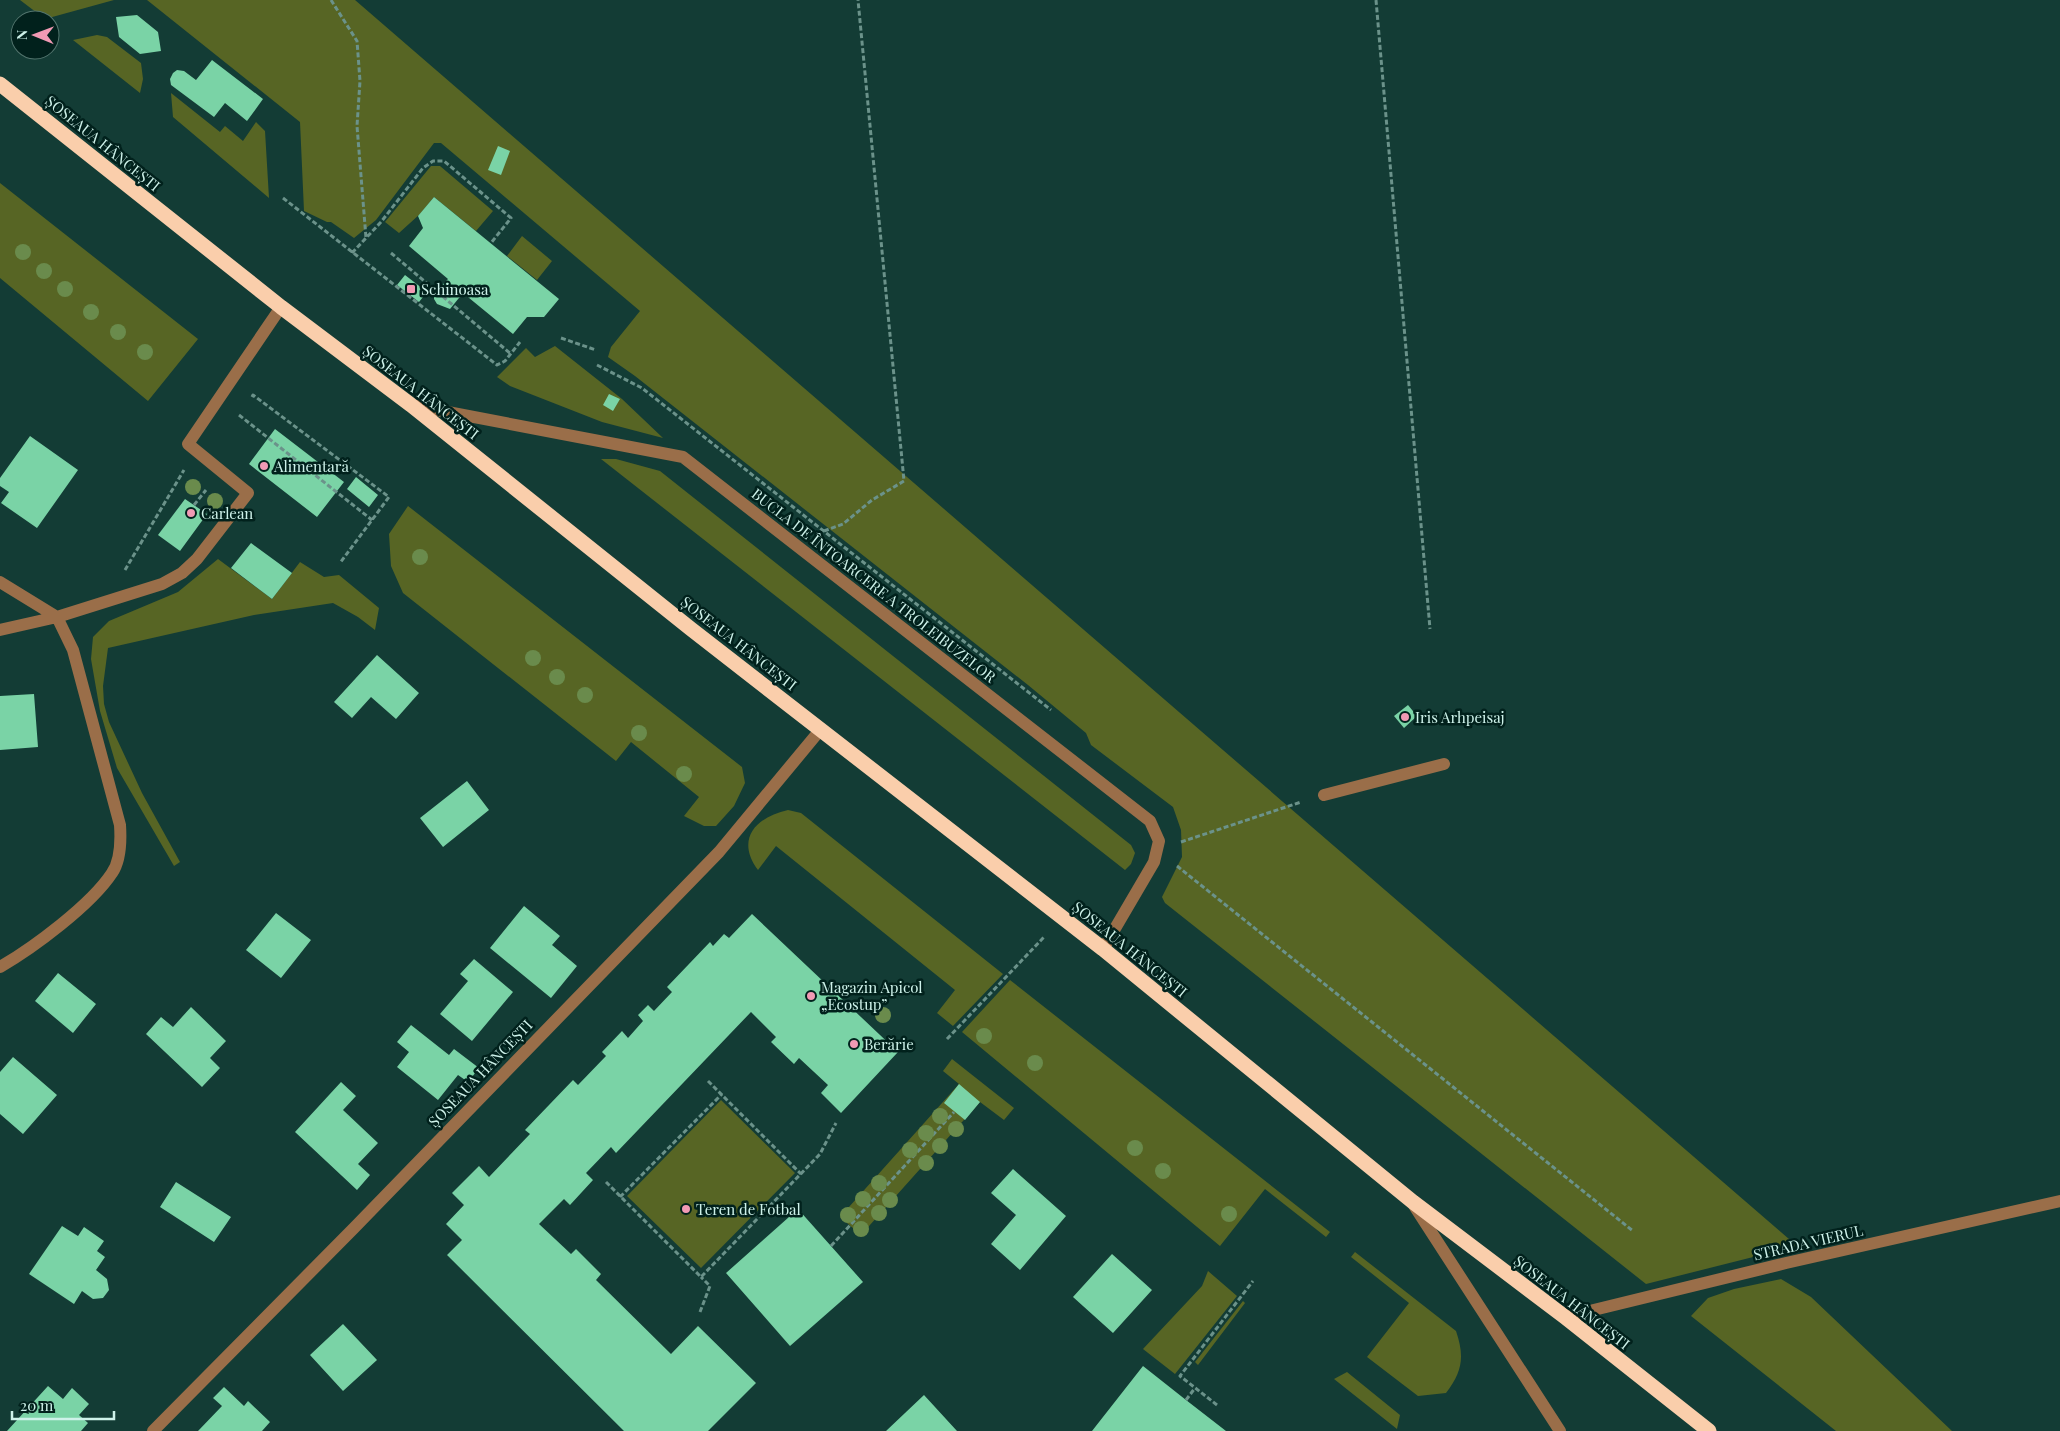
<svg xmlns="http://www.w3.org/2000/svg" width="2060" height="1431" font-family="'Playfair Display',serif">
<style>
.green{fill:#576524}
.building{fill:#7ad3a6}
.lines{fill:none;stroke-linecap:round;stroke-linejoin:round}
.path{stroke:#6b928a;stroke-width:3;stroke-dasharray:5 2.5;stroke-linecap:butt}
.minor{stroke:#9a6e49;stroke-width:12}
.highway{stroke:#faceab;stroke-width:15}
.tree{fill:#6a8b4c}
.poi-dot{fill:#f19ab4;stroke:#01211c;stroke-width:2}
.labels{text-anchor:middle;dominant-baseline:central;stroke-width:5;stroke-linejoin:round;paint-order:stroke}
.street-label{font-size:15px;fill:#cef2ea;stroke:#01211c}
.poi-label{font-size:15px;fill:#cef2ea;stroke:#01211c;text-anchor:start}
</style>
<rect width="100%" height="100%" fill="#133c35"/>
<path class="green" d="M 20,0 L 114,0 L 45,19 Z
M 147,0 L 355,0 L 1797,1246 L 1646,1284 L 1165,903 L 1162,897 L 1182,857 L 1181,830 L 1173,807 L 1091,745 L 1086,733 L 1028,685 L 635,376 L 608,357 L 611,347 L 640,311 L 441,143 L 434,143 L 376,220 L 354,238 L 331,222 L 327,222 L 304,211 L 300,122 Z
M 97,35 L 107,37 L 141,63 L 143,79 L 140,93 L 73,40 Z
M 171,93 L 220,132 L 225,126 L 243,141 L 256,122 L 265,131 L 269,198 L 173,117 Z
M 431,166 L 440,166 L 493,211 L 476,231 L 434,197 L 420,214 L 399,233 L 385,222 Z
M 0,183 L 198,339 L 148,401 L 0,278 Z
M 522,236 L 552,261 L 537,280 L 507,256 Z
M 555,346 L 622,399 L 663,438 L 602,422 L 510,386 L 497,377 L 526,348 L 535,357 Z
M 601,459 L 616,459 L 660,471 L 1131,845 L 1135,853 L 1131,864 L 1125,870 Z
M 408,506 L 742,767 L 745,783 L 734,806 L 716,826 L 704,826 L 684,816 L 699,797 L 631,742 L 616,761 L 403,593 L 391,566 L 389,534 Z
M 218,559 L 272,599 L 300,562 L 324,577 L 339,575 L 379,608 L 375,630 L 358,617 L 333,603 L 254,615 L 108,648 L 103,686 L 104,704 L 109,722 L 142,793 L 180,862 L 174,866 L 117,768 L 100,711 L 91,659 L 93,637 L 109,621 L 178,592 Z
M 788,810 L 801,813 L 1003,974 L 953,1026 L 937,1013 L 955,990 L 776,846 L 758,870 C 735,839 756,817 788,810 Z
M 1010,980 L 1330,1232 L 1326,1237 L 1265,1189 L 1220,1246 L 962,1032 Z
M 952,1059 L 1014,1108 L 1004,1120 L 980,1102 L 861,1235 L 840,1217 L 959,1084 L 943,1071 Z
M 721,1100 L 795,1173 L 701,1268 L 627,1196 Z
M 1355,1252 L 1456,1331 C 1465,1357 1462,1372 1446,1393 L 1418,1396 L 1367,1357 L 1409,1303 L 1351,1257 Z
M 1208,1271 L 1237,1296 L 1175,1374 L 1143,1349 L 1202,1286 Z
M 1781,1279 L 1811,1297 L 1952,1431 L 1836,1431 L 1691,1316 L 1708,1298 L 1734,1289 Z
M 1243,1301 L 1245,1303 L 1198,1365 L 1195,1362 Z
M 1347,1372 L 1400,1415 L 1397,1429 L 1334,1379 Z"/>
<path class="building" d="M 137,15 L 158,32 L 161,51 L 140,54 L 119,37 L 116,17 Z
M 212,60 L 263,99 L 247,121 L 225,103 L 214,117 L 171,85 L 170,79 L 173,73 L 177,70 L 184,71 L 196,80 Z
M 498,146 L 510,151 L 501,175 L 488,170 Z
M 434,197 L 559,299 L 544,317 L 527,317 L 513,334 L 463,293 L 450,309 L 437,304 L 434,299 L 434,294 L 448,279 L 409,246 L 423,228 L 418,216 Z
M 405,275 L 427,292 L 419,302 L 397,285 Z
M 609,394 L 620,399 L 613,411 L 603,405 Z
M 275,429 L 344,482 L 317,517 L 249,464 Z
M 30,436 L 78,470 L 37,528 L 1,503 L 9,492 L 0,486 L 0,478 Z
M 356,477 L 378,495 L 369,507 L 347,489 Z
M 185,499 L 207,514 L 180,551 L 158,535 Z
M 251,543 L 292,573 L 272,599 L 231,568 Z
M 377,655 L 419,693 L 396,719 L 371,697 L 352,718 L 334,702 Z
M 34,694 L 38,747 L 0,750 L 0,696 Z
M 1408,705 L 1417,716 L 1404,728 L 1394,716 Z
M 467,781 L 489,810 L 443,847 L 420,818 Z
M 524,906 L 560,936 L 552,945 L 577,966 L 551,998 L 490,948 Z
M 276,913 L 311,940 L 281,978 L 246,950 Z
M 752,914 L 898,1052 L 841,1113 L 821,1093 L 828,1085 L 799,1058 L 794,1064 L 771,1042 L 776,1037 L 751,1012 L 616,1153 L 611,1147 L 586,1173 L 593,1180 L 570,1205 L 564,1199 L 539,1224 L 571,1254 L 576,1249 L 601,1274 L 596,1280 L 671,1354 L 698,1326 L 756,1383 L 708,1431 L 624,1431 L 447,1255 L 462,1240 L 446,1224 L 464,1205 L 452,1193 L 479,1166 L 489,1177 L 530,1134 L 525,1130 L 573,1080 L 578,1085 L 606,1056 L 602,1052 L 622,1031 L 628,1038 L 643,1021 L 638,1015 L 648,1005 L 654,1011 L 672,992 L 667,987 L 710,942 L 713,946 L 724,934 L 729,938 Z
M 474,959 L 513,992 L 472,1041 L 440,1014 L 468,981 L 460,974 Z
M 58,973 L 96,1004 L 73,1033 L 35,1001 Z
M 191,1007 L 226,1041 L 210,1058 L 220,1068 L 202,1087 L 146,1034 L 161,1017 L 173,1027 Z
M 411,1025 L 449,1055 L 454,1049 L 479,1068 L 468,1082 L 458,1075 L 438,1100 L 397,1067 L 409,1052 L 397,1042 Z
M 13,1057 L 57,1095 L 23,1134 L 0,1114 L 0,1072 Z
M 341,1082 L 356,1096 L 343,1110 L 378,1143 L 358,1164 L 370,1175 L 357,1190 L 295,1132 Z
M 959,1084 L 980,1102 L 965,1120 L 944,1103 Z
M 1013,1169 L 1066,1216 L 1020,1270 L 991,1244 L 1016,1215 L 991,1193 Z
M 176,1182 L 231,1217 L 214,1242 L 160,1207 Z
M 798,1209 L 863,1282 L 790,1346 L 726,1273 Z
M 62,1226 L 78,1236 L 84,1227 L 104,1241 L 97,1251 L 105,1257 L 96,1270 L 107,1279 L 109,1290 L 103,1298 L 93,1299 L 82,1291 L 74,1304 L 29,1274 Z
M 1112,1254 L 1152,1290 L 1113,1333 L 1073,1297 Z
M 343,1324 L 377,1360 L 343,1391 L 310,1355 Z
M 1143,1366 L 1186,1400 L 1226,1431 L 1092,1431 Z
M 48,1386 L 63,1399 L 72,1388 L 89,1404 L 79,1415 L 88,1423 L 81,1431 L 7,1431 Z
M 224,1387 L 244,1406 L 248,1401 L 270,1422 L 262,1431 L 198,1431 L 222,1406 L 213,1398 Z
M 924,1395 L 957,1431 L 886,1431 Z"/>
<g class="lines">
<path class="path" d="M 331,0 L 357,41 L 360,81 L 357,126 L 366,238
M 1376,0 L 1430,629
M 283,198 L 497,365 L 505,361 L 520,342
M 352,253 L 381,222 L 423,168 L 433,161 L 444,161 L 511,218 L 491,243
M 391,253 L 511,354
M 561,338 L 596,350
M 597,365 L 642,388 L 1051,710
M 252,397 L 253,395 L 389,497 L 340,563
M 239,415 L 372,520
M 194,505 L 206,490
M 824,531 L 843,524 L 872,500 L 904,481 L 858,0
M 125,570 L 184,470
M 1181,842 L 1301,802
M 1177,866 L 1633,1231
M 947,1039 L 1045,936
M 708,1081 L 801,1174
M 606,1182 L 701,1277 L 820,1154 L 836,1123
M 620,1197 L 722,1094
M 831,1246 L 954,1112
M 700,1312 L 710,1286 L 701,1277
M 1186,1400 L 1195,1388
M 1217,1405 L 1180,1376 L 1253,1281"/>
<path class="minor" d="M 411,405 L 683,457 L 1150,821 L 1159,841 L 1154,862 L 1103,949
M 0,582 L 57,617 L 73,650 L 120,825 C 121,840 121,860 112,873 C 91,905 33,948 0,967
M 0,630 L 57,617 L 162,584 L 182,573 L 197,559 L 248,493 L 188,444 L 281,307
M 1324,795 L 1444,764
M 1415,1207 L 1560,1431
M 1565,1317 L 1786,1263 L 2060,1201
M 153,1431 L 354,1228 L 719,852 L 821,729"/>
<path class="highway" d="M 0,84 L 281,307 L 411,405 L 691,629 L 1103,949 L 1413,1202 L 1565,1317 L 1709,1431"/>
</g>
<g class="tree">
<circle cx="23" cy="252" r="8"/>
<circle cx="44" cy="271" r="8"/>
<circle cx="65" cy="289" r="8"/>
<circle cx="91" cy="312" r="8"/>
<circle cx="118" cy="332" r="8"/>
<circle cx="145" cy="352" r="8"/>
<circle cx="193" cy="487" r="8"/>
<circle cx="215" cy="501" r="8"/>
<circle cx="420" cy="557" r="8"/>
<circle cx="533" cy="658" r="8"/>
<circle cx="557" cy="677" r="8"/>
<circle cx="585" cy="695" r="8"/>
<circle cx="639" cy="733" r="8"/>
<circle cx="684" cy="774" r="8"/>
<circle cx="883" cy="1015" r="8"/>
<circle cx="984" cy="1036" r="8"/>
<circle cx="1035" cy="1063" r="8"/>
<circle cx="940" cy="1116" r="8"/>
<circle cx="956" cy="1129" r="8"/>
<circle cx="926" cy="1133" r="8"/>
<circle cx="940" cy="1146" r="8"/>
<circle cx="1135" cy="1148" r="8"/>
<circle cx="910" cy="1150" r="8"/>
<circle cx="926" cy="1163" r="8"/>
<circle cx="1163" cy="1171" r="8"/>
<circle cx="879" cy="1183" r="8"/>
<circle cx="863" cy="1199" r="8"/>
<circle cx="890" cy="1200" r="8"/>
<circle cx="879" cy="1213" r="8"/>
<circle cx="1229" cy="1214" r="8"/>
<circle cx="848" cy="1215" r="8"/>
<circle cx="861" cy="1229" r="8"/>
</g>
<g class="poi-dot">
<rect x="406" y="284" width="10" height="10" rx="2.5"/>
<circle cx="264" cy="466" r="5"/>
<circle cx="191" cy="513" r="5"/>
<circle cx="1405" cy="717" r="5"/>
<circle cx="811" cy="996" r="5"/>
<circle cx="854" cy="1044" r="5"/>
<circle cx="686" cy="1209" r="5"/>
</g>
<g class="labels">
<g class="street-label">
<text transform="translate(103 143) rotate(39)">ȘOSEAUA HÂNCEȘTI</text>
<text transform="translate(421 392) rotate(38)">ȘOSEAUA HÂNCEȘTI</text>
<text transform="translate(874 585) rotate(38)">BUCLA DE ÎNTOARCERE A TROLEIBUZELOR</text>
<text transform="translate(739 643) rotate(38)">ȘOSEAUA HÂNCEȘTI</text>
<text transform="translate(1130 949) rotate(39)">ȘOSEAUA HÂNCEȘTI</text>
<text transform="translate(480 1073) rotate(-46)">ȘOSEAUA HÂNCEȘTI</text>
<text transform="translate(1808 1242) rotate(-13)">STRADA VIERUL</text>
<text transform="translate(1572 1302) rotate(38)">ȘOSEAUA HÂNCEȘTI</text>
</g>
<g class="poi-label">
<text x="421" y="289">Schinoasa</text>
<text x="274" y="466">Alimentară</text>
<text x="201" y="513">Carlean</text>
<text x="1415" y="717">Iris Arhpeisaj</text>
<text x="821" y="987">Magazin Apicol<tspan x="821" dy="17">„Ecostup”</tspan></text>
<text x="864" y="1044">Berărie</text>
<text x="696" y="1209">Teren de Fotbal</text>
</g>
</g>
<g transform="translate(35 35) rotate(271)"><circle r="24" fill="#01211c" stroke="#53756e"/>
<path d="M0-4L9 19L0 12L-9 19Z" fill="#f19ab4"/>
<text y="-8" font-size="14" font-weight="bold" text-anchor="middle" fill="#cef2ea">N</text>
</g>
<path d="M12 1411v8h102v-8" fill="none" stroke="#cef2ea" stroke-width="2.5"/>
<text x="20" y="1411" font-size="15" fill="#cef2ea" stroke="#01211c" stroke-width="4" paint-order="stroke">20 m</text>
</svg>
